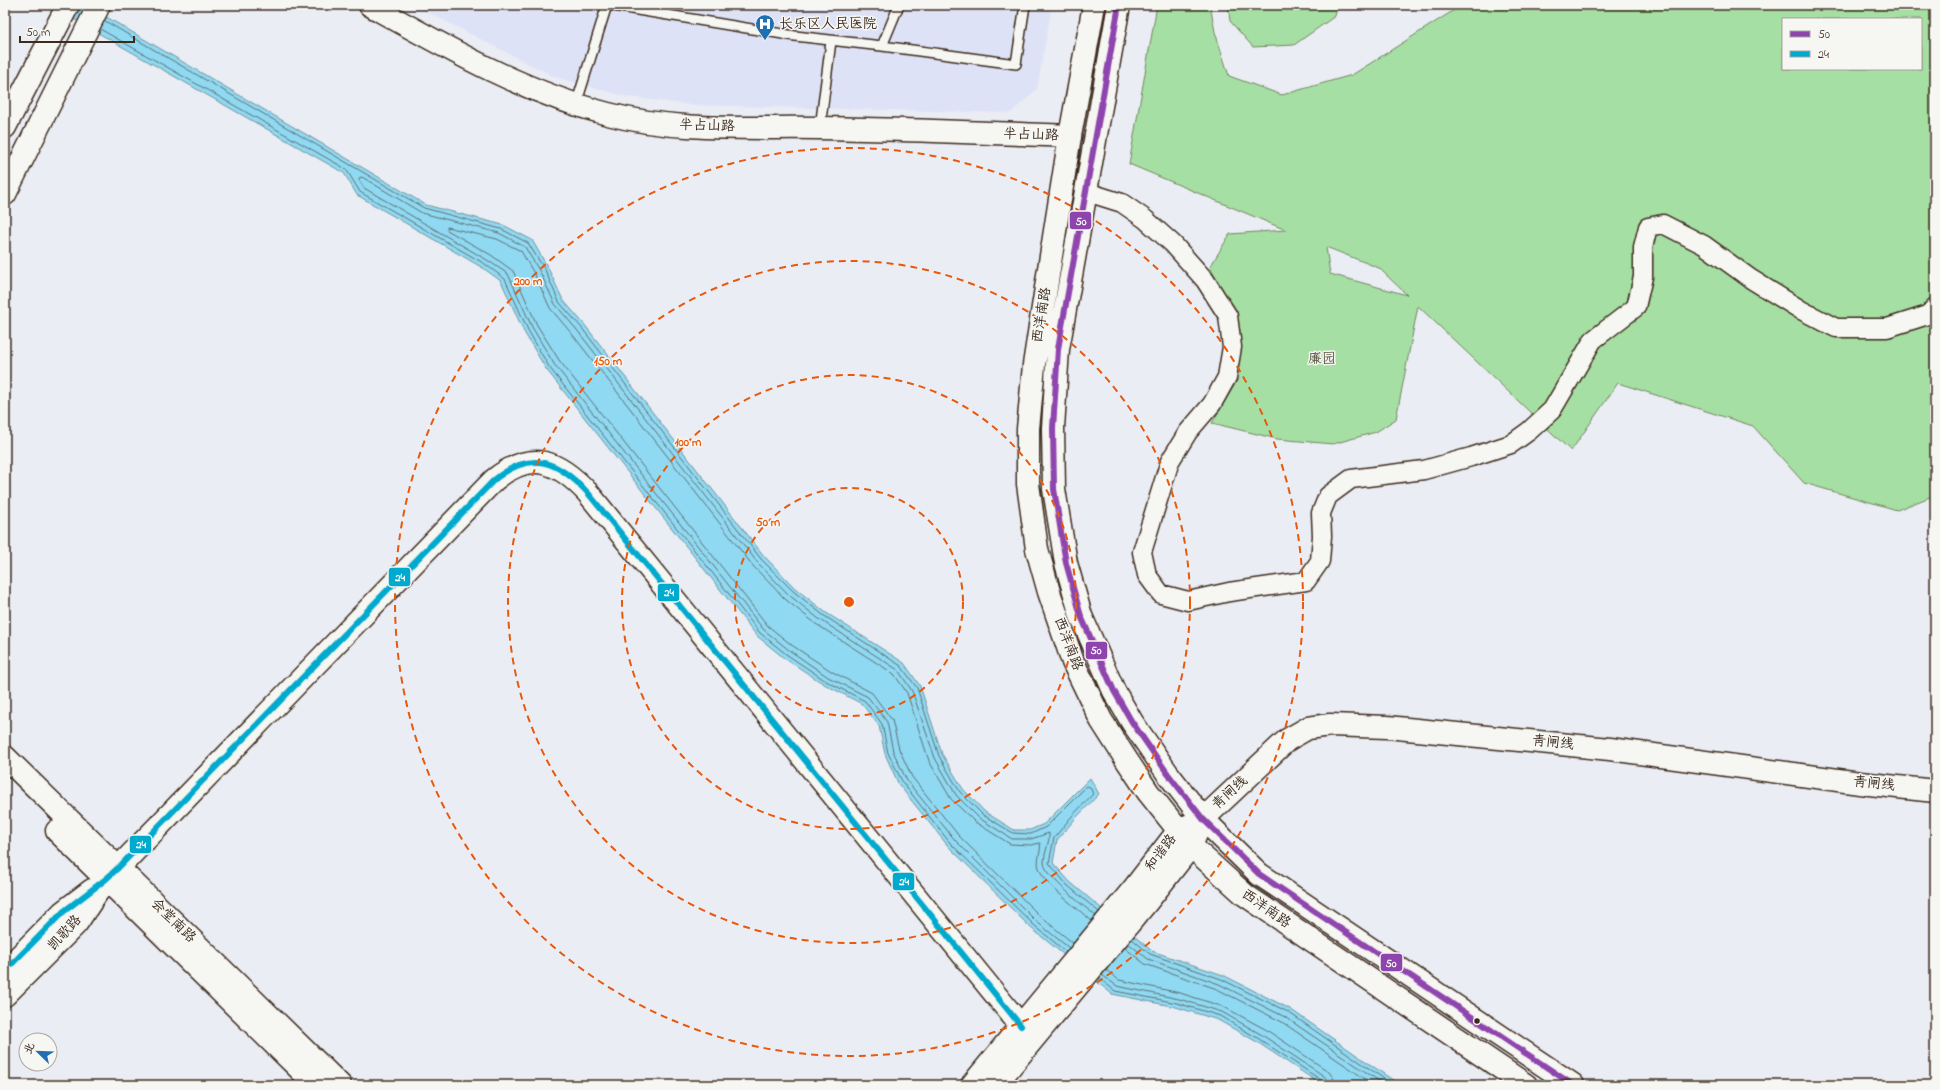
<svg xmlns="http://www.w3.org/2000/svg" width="1940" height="1090" font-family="'Indie Flower','LXGW WenKai TC',sans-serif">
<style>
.built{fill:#dee2f6}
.green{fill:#a6dfa3;stroke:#708460;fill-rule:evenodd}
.water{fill:#90d9f2;stroke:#6e939d}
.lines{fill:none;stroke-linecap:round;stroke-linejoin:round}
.shore{stroke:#5d7073;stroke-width:1}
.service-casing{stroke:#3b2a1e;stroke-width:12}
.minor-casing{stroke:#3b2a1e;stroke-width:21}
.tertiary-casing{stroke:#3b2a1e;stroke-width:25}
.secondary-casing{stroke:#3b2a1e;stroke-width:25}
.primary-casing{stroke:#3b2a1e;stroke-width:25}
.trunk-casing{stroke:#3b2a1e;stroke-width:25}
.service{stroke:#f6f6f2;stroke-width:9}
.minor{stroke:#f6f6f2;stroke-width:18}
.tertiary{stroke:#f6f6f2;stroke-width:22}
.secondary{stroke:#f6f6f2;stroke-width:22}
.primary{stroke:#f6f6f2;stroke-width:22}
.trunk{stroke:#f6f6f2;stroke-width:22}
.bus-1-casing{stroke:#f6f6f2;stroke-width:9}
.bus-2-casing{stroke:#f6f6f2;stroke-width:9}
.bus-1{stroke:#8e44ad;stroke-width:6}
.bus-2{stroke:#00a9ce;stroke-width:6}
.ring{fill:none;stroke:#e8590c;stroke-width:2;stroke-dasharray:7 5}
.bus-dot{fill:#3b2a1e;stroke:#f6f6f2;stroke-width:1.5}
.labels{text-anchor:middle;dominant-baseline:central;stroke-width:3;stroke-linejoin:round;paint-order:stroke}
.poi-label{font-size:14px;fill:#3b2a1e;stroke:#f6f6f2;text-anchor:start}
.street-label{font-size:14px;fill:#3b2a1e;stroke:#f6f6f2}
.park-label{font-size:14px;fill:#56573f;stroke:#f6f6f2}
.centre{fill:#e8590c;stroke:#f6f6f2;stroke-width:2}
.ring-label{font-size:12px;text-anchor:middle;font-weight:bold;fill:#e8590c;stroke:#f6f6f2;stroke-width:3;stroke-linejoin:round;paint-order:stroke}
.line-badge{stroke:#f6f6f2;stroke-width:1.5}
.badge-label{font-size:11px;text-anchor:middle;font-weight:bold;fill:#fff}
</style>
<rect width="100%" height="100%" fill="#ebedf4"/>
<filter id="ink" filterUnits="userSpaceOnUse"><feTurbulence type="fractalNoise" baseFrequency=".025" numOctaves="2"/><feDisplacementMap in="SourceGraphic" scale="8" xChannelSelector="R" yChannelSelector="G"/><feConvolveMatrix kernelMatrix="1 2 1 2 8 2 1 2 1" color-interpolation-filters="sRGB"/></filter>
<g filter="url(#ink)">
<path class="built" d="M 413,5 L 1052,5 L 1037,89 L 1011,113 L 691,105 L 627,97 L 555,77 Z"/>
<path class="green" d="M 1157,5 L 1210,5 L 1215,32 L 1229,76 L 1282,95 L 1352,75 L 1462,5 L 1935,5 L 1935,495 L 1897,510 L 1804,483 L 1753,426 L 1618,383 L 1571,451 L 1418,306 L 1396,419 L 1376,432 L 1333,444 L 1277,439 L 1212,423 L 1238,379 L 1240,330 L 1210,267 L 1230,234 L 1286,230 L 1129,164 ZM 1783,19 L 1921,19 L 1921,69 L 1783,69 ZM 1326,247 L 1379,268 L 1407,295 L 1330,274 Z
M 1228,5 L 1338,5 L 1335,16 L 1294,45 L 1253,47 L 1230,21 Z"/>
<path class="water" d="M 49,5 L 86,5 L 426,205 L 503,225 L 532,240 L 548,268 L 563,300 L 584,324 L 764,556 L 795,588 L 825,612 L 904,663 L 920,686 L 942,754 L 963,789 L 985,812 L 1014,830 L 1030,830 L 1044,824 L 1090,778 L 1099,794 L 1075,819 L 1057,840 L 1053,863 L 1070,882 L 1152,951 L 1223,975 L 1290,1009 L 1400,1085 L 1322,1085 L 1257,1042 L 1218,1020 L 1176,1007 L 1112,994 L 1031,928 L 948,846 L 899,785 L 885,754 L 879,726 L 862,704 L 824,684 L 784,658 L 757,636 L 546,369 L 524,332 L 501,281 L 483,268 L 357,195 L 344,173 Z"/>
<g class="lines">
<path class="shore" d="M 105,21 L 424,208 L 501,229 L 528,243 L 545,270 L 559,302 L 581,327 L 761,559 L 793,591 L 823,615 L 901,666 L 917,688 L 939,756 L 960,792 L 983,815 L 1013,833 L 1031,834 L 1046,827 L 1087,786 L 1090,787 L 1093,794 L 1072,816 L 1054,838 L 1049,863 L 1067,885 L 1099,912
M 100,29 L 346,169 L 360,192 L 485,264 L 505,279 L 528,330 L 549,367 L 760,633 L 786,654 L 826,681 L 865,701 L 882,724 L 888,753 L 903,783 L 951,844 L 1034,925 L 1066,952
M 1132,939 L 1150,954 L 1221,979 L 1288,1012 L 1393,1085
M 1073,943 L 1041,917 L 959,836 L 912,777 L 899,749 L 892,720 L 872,693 L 831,671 L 793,646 L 768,626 L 559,360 L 537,325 L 513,271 L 491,255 L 447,230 L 447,227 L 497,239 L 521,251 L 535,275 L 550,308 L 572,334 L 753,566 L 785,599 L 816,624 L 894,674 L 907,693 L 929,761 L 951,799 L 975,822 L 1010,844 L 1031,845 L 1040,843 C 1042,851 1036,859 1039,868 C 1044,884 1078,909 1092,921
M 1128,943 L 1148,959 L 1219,984 L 1285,1017 L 1385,1085
M 1069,948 L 1037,922 L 955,840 L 907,781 L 893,751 L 887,722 L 868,697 L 828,677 L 789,650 L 764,630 L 554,364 L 532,327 L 508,274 L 487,260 L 364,188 L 359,180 L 359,178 L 362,177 L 422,213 L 499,233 L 525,247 L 540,272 L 555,304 L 577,330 L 757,562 L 789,595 L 819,619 L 898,670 L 912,691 L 935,758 L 956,795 L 979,818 L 1012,839 L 1031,839 L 1049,833 C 1050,842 1044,853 1044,863 C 1045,876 1085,907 1096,916
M 1125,948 L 1145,964 L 1217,989 L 1282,1022 L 1374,1085
M 1106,970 L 1119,980 L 1180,993 L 1224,1007 L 1265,1029 L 1328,1071 L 1333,1077 L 1334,1085
M 1102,975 L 1117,986 L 1179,999 L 1222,1012 L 1262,1035 L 1324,1076 L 1327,1080 L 1328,1085
M 1099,978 L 1115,991 L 1177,1003 L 1220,1016 L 1259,1039 L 1321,1080 L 1323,1085"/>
<g class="service-casing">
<path id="service" d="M 607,5 L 795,36 L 882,46 L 1016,64 L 1025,5
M 882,46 L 899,5
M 576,105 L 607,5
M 820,128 L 831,41"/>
</g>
<g class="minor-casing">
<path id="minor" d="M 1087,192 L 1122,203 L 1145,219 L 1173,244 L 1205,280 L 1228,316 L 1232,347 L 1227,377 L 1212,404 L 1188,432 L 1170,461 L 1142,552 L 1147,575 L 1161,594 L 1188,601 L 1229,592 L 1306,581 L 1320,561 L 1322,536 L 1321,513 L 1328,496 L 1351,479 L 1424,470 L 1471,457 L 1511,444 L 1529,431 L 1552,410 L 1593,340 L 1636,307 L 1643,277 L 1643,247 L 1648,227 L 1663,224 L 1704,245 L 1751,279 L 1801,310 L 1836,328 L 1887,328 L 1928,315 L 1935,307"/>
</g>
<g class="tertiary-casing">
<path id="tertiary" d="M 370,5 C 447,48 523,92 608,114 C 676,132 749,127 819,128 C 902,129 986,133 1070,136
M 119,867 L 494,480 C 532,449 558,461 588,493 L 1021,1026"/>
</g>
<g class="secondary-casing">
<path id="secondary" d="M 5,757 L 340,1085
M 1203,819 L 1287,740 L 1308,728 L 1330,725 L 1387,727 L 1610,749 L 1860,783 L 1935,791
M 57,831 L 316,1085
M 5,971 L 63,912 L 92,890
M 5,995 L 76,924 L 106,879"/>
</g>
<g class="primary-casing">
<path id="primary" d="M 1094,5 L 1070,136 L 1048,275 L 1034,365 L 1028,429 L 1028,484 L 1037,549 L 1049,592 L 1073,662 L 1101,720 L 1124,756 L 1148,792 L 1191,846 L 1245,895 L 1526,1085
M 1119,5 L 1058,349 L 1053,428 L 1054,489 L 1066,563 L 1081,616 L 1114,691 L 1132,722 L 1168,774 L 1203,819 L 1259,874 L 1573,1085
M 972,1085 L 1135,887 L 1179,830 L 1190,825
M 995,1085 L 1147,902 L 1191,846 L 1196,834"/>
</g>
<g class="trunk-casing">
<path id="trunk" d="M 5,127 L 68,5
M 5,194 L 99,5"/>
</g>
<use href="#service" class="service"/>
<use href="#minor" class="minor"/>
<use href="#tertiary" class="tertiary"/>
<use href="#secondary" class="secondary"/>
<use href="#primary" class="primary"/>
<use href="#trunk" class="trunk"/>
<g class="bus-1-casing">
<path id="bus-1" d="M 1119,5 L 1058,349 L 1053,428 L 1054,489 L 1066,563 L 1081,616 L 1114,691 L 1132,722 L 1168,774 L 1203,819 L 1259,874 L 1573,1085"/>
</g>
<g class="bus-2-casing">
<path id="bus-2" d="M 5,971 L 63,912 L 106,879 L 119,867 L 494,480 C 532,449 558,461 588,493 L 1021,1026"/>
</g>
<use href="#bus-1" class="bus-1"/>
<use href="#bus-2" class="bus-2"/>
</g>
</g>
<g class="ring">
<circle cx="849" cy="602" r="114"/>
<circle cx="849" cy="602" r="227"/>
<circle cx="849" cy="602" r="341"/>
<circle cx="849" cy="602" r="454"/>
</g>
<defs>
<g id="hospital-pin" transform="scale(1)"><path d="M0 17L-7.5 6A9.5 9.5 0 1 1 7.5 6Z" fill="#1f6fb2" stroke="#f6f6f2"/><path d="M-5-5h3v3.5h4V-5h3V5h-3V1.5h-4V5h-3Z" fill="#fff"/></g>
</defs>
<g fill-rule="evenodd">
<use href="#hospital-pin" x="765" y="24"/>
</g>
<circle class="bus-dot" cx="1477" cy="1021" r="3.5"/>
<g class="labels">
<g class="poi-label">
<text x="779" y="24">长乐区人民医院</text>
</g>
<g class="street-label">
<text transform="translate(707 126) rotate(2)">半占山路</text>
<text transform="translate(1031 135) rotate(2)">半占山路</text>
<text transform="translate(1042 315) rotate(-81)">西洋南路</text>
<text transform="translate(1068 644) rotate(69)">西洋南路</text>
<text transform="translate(1553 743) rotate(6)">青闸线</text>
<text transform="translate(1874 784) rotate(6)">青闸线</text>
<text transform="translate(1230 793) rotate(-42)">青闸线</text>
<text transform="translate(1161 853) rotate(-53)">和谐路</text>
<text transform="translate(1266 909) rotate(35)">西洋南路</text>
<text transform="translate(173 921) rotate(44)">会堂南路</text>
<text transform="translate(65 933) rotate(-48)">凯歌路</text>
</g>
<g class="park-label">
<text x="1322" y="359">廉园</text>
</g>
</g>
<circle cx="849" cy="602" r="6" class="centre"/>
<g class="ring-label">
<text x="528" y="285">200 m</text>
<text x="608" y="365">150 m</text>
<text x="688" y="446">100 m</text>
<text x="768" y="526">50 m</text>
</g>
<g class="line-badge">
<rect x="1069" y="211" width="23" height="19" rx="4" fill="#8e44ad"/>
<rect x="388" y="567" width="23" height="20" rx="4" fill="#00a9ce"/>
<rect x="657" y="583" width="23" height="19" rx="4" fill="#00a9ce"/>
<rect x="1085" y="641" width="23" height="19" rx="4" fill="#8e44ad"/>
<rect x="129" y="835" width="23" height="19" rx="4" fill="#00a9ce"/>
<rect x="892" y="872" width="23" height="19" rx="4" fill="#00a9ce"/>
<rect x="1380" y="953" width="23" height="19" rx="4" fill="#8e44ad"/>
</g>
<g class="badge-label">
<text x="1081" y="225">50</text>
<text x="400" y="581">24</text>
<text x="669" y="596">24</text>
<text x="1096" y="654">50</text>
<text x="141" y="848">24</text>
<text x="904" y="885">24</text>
<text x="1391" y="967">50</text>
</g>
<rect width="1940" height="1090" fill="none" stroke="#f6f6f2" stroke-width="20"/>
<rect x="10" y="10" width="1920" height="1070" fill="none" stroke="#3b2a1e" stroke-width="1.5" filter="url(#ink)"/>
<rect x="1782" y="18" width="140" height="52" fill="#f6f6f2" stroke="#aba49d"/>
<rect x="1790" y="31" width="20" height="6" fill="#8e44ad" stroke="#aba49d"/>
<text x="1818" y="38" font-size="12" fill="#3b2a1e">50</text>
<rect x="1790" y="51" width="20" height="6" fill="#00a9ce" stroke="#aba49d"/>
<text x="1818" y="58" font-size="12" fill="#3b2a1e">24</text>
<g transform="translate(38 1052) rotate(293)"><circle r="19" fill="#f6f6f2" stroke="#aba49d"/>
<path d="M0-3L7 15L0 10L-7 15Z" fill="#1f6fb2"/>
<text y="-6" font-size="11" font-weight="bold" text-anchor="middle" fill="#3b2a1e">北</text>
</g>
<path d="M20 36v6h114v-6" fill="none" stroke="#3b2a1e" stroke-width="2"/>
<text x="26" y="36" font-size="12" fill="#3b2a1e" stroke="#f6f6f2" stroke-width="3" paint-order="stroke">50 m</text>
</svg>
